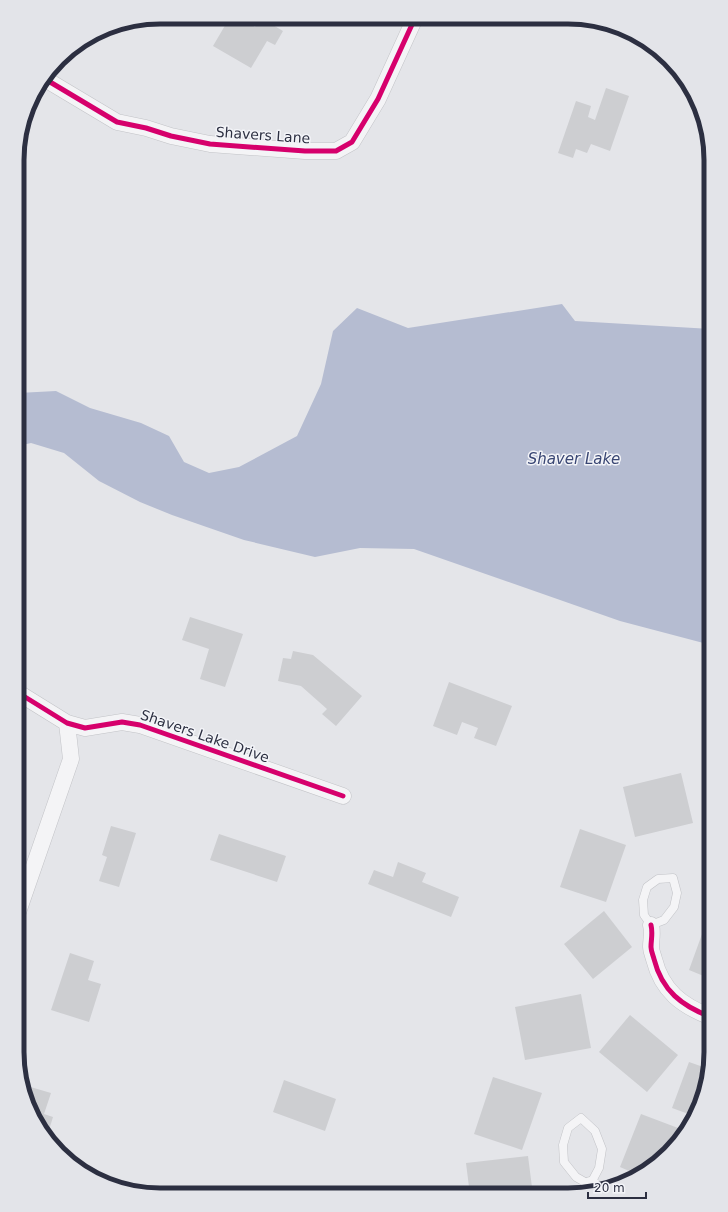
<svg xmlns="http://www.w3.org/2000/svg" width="728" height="1212" font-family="'DejaVu Sans',sans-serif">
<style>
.water{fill:#b5bcd1}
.building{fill:#cdced1}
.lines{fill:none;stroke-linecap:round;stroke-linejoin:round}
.lane-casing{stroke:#c2c3c7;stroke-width:9}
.street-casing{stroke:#c2c3c7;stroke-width:17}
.lane{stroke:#f4f4f6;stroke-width:8}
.street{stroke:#f4f4f6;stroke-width:16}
.cycleway-casing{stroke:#f3f4f8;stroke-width:8}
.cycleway{stroke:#d6006c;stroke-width:5}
.labels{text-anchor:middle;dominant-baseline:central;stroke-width:3;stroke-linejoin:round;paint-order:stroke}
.street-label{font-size:14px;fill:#2c2f41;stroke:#f3f4f8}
.water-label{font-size:15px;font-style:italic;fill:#394673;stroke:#f3f4f8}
.rim{fill:none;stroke:#2c2f41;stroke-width:5}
</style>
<rect width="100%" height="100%" fill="#e4e5e9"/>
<path class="water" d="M 562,304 L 575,321 L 711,329 L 711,645 L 620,621 L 414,549 L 360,548 L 315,557 L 244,540 L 172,515 L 140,502 L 99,481 L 64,453 L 31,443 L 18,446 L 18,393 L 56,391 L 90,408 L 141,423 L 169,436 L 184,462 L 209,473 L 239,467 L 297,436 L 321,384 L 333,331 L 357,308 L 408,328 Z"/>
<path class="building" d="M 230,17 L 239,17 L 255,27 L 261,18 L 283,31 L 275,45 L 267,41 L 251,68 L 213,46 Z
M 606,88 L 629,96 L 610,151 L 591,144 L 587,153 L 576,149 L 573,158 L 558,153 L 576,101 L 591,106 L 588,117 L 595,120 Z
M 190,617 L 243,634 L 225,687 L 200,679 L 209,649 L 182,640 Z
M 293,651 L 313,655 L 362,696 L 336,726 L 322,714 L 327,709 L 301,686 L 278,681 L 283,658 L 291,659 Z
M 449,682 L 512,706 L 496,746 L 474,738 L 478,728 L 462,722 L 457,735 L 433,726 Z
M 681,773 L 693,823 L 635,837 L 623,787 Z
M 111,826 L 136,833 L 119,887 L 99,881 L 107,857 L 102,855 Z
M 580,829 L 626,845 L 606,902 L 560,887 Z
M 219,834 L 286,856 L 277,882 L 210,860 Z
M 398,862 L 426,873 L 422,882 L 459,897 L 451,917 L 368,884 L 374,870 L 393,877 Z
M 604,911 L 632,947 L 593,979 L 564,944 Z
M 706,923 L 711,925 L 711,979 L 689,970 Z
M 70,953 L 94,961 L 88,980 L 101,984 L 89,1022 L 51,1010 Z
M 581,994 L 591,1048 L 525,1060 L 515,1007 Z
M 630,1015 L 678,1055 L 647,1092 L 599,1052 Z
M 689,1062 L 709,1069 L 703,1098 L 694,1116 L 672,1108 Z
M 493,1077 L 542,1093 L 522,1150 L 474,1134 Z
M 284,1080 L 336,1099 L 325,1131 L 273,1112 Z
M 27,1086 L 51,1093 L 44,1114 L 53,1117 L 48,1133 L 28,1107 L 25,1092 Z
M 641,1114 L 686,1131 L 682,1139 L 636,1174 L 620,1167 Z
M 528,1156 L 533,1195 L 470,1195 L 466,1163 Z"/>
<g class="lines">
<g class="lane-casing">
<path id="lane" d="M 673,878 L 677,893 L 674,907 L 664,920 L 651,925 L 644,915 L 643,900 L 647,887 L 658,879 Z
M 581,1118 L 595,1131 L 602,1149 L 599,1168 L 590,1185 L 576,1177 L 564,1162 L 563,1145 L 568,1128 Z"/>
</g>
<g class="street-casing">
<path id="street" d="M 45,79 L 117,122 L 146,128 L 171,136 L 210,144 L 305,151 L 336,151 L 352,142 L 378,99 L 415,18
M 17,692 L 67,723 L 85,728 L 122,722 L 140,725 L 343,796
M 17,915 L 71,759 L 67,723
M 651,925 C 653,933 651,940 651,947 C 651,951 653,955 654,959 C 662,991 682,1006 711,1017
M 590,1185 L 598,1189"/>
</g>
<use href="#lane" class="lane"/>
<use href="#street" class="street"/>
<g class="cycleway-casing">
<path id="cycleway" d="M 45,79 L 117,122 L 146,128 L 171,136 L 210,144 L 305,151 L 336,151 L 352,142 L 378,99 L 415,18
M 17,692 L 67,723 L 85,728 L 122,722 L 140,725 L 343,796
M 651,925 C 653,933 651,940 651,947 C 651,951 653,955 654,959 C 662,991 682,1006 711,1017"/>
</g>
<use href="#cycleway" class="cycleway"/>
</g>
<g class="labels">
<g class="street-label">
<text transform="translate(263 135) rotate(4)">Shavers Lane</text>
<text transform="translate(205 736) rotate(19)">Shavers Lake Drive</text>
</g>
<g class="water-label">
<text x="574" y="459">Shaver Lake</text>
</g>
</g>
<path d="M0 0H728V1212H0ZM160 24H568A136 136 0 0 1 704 160V1052A136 136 0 0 1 568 1188H160A136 136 0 0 1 24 1052V160A136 136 0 0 1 160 24Z" fill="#e3e4e9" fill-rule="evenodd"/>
<path class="rim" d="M160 24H568A136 136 0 0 1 704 160V1052A136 136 0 0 1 568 1188H160A136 136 0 0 1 24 1052V160A136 136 0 0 1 160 24Z"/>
<path d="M588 1192v6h58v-6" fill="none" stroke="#2c2f41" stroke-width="2"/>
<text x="594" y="1192" font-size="12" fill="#2c2f41" stroke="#f3f4f8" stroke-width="3" paint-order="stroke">20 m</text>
</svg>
